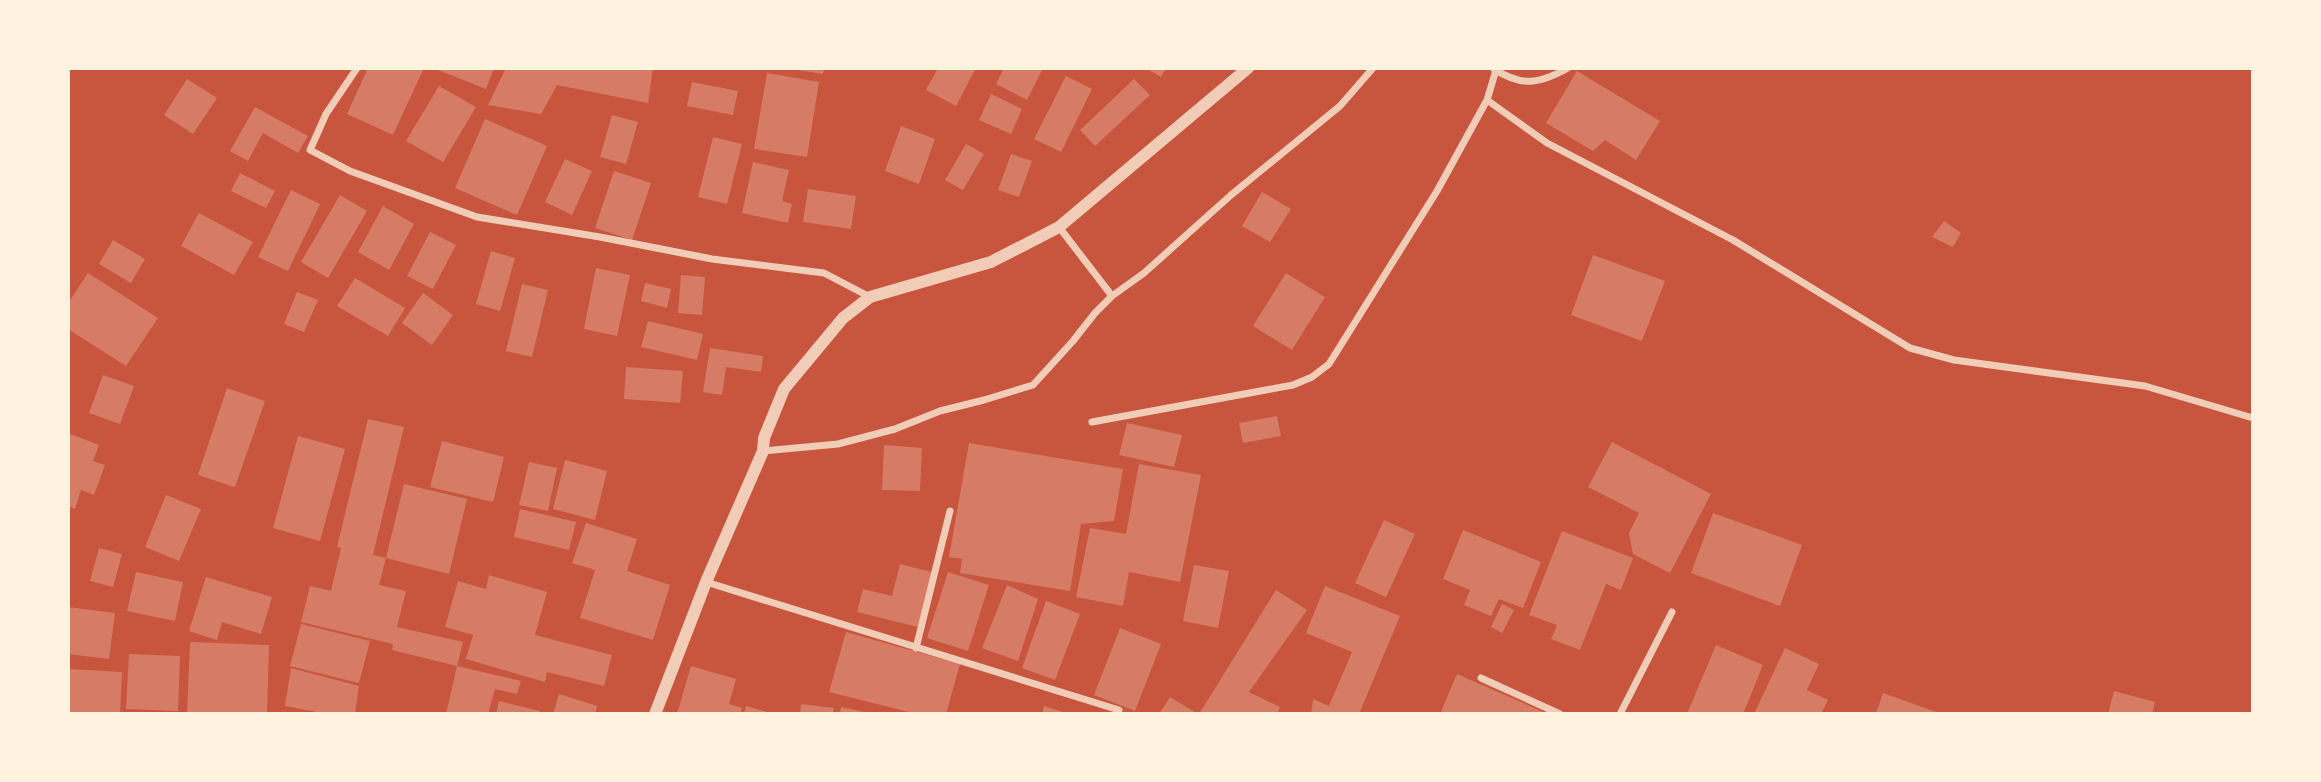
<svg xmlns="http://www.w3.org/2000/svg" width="2321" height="782" font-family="Barlow,sans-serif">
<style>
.building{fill:#d67c66}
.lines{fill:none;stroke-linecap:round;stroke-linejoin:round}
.minor{stroke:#f1ccb7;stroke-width:7}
.tertiary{stroke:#f1ccb7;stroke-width:12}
</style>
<rect width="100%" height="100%" fill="#c8553d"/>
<path class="building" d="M 368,68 L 423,70 L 393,135 L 347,114 Z
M 433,68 L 494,68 L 486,89 Z
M 506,68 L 653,68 L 648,103 L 557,85 L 541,114 L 488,105 Z
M 786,68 L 824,68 L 823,74 Z
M 938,68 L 976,68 L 956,106 L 926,90 Z
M 1004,68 L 1043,68 L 1027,100 L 996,84 Z
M 1146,68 L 1166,68 L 1161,77 Z
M 1577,71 L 1660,121 L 1636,160 L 1605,140 L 1593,151 L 1546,123 Z
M 767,73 L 819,82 L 807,157 L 754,149 Z
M 1066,76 L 1092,89 L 1061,152 L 1034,139 Z
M 187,79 L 217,98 L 193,134 L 164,115 Z
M 1134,79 L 1150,95 L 1095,146 L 1080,130 Z
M 692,82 L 738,91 L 733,115 L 687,106 Z
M 439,86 L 476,107 L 443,162 L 406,141 Z
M 991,94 L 1022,109 L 1011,134 L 979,120 Z
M 255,107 L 308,136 L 298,153 L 263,133 L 248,161 L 230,151 Z
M 612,115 L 638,122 L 626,164 L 600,157 Z
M 485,119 L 547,146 L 517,215 L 455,188 Z
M 901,126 L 935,139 L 919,184 L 885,171 Z
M 713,137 L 742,144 L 727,204 L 698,197 Z
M 966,144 L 984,154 L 963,190 L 945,180 Z
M 1011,154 L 1032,161 L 1019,197 L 998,190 Z
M 565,159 L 592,171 L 572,215 L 545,202 Z
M 753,162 L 789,170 L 782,201 L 792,204 L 788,223 L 742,213 Z
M 614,171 L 651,183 L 632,240 L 595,228 Z
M 240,173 L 275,191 L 266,208 L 231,191 Z
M 808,189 L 856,196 L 851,229 L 803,222 Z
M 291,190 L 320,204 L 288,271 L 258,257 Z
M 1262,192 L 1291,209 L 1270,242 L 1242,226 Z
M 340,195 L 367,211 L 328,278 L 301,262 Z
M 383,206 L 414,224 L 389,270 L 358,252 Z
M 199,213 L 253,242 L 234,275 L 181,246 Z
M 1944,221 L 1961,233 L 1953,247 L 1932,237 Z
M 430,232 L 456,245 L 433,289 L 407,276 Z
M 113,240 L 145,259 L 131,283 L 99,264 Z
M 491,251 L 515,258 L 500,311 L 476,304 Z
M 1593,255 L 1665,281 L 1642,341 L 1571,315 Z
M 596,268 L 630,275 L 617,336 L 584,329 Z
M 88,273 L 158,318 L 126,366 L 68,329 L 68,303 Z
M 1286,273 L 1325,297 L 1292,350 L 1253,326 Z
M 681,275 L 705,277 L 702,315 L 678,313 Z
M 355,278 L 405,308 L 388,336 L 337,306 Z
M 645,283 L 671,289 L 667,308 L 641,301 Z
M 522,284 L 548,290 L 532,357 L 506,351 Z
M 297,292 L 318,300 L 304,332 L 284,324 Z
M 423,293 L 453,315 L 432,345 L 402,323 Z
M 648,321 L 703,334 L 697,360 L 641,347 Z
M 710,348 L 763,356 L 761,372 L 726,367 L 722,395 L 703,392 Z
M 626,367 L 683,371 L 680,403 L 624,399 Z
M 103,375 L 134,386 L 120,424 L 89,413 Z
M 227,388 L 265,401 L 235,487 L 198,475 Z
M 1277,416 L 1281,436 L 1243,443 L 1239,423 Z
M 368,419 L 404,427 L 373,555 L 386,558 L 379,585 L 406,591 L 397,627 L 463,642 L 457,666 L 521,681 L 517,694 L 495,689 L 488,714 L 446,714 L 457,666 L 392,650 L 393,644 L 301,622 L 310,586 L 331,591 L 341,548 L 337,547 Z
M 1127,423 L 1182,435 L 1174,467 L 1119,455 Z
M 68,433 L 99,445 L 93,461 L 105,465 L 94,495 L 81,490 L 75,509 L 68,506 Z
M 298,436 L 345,449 L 320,541 L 273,528 Z
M 442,441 L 504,457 L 493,502 L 430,487 Z
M 1612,442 L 1711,494 L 1670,573 L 1633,554 L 1629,533 L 1639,513 L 1588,487 Z
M 969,443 L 1123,469 L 1114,521 L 1081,524 L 1070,591 L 960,573 L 962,559 L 949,557 Z
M 884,445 L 922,448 L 920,491 L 882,490 Z
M 565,460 L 607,471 L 595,520 L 553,509 Z
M 529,462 L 557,468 L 548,511 L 519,505 Z
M 1139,464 L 1201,475 L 1180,582 L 1129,572 L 1123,606 L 1076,597 L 1090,528 L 1126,534 Z
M 404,484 L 467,499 L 449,574 L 386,558 Z
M 166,495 L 201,509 L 179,561 L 145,547 Z
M 520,509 L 576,522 L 569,550 L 514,537 Z
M 1713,513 L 1802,545 L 1780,606 L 1691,573 Z
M 1384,520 L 1415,534 L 1386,597 L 1355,583 Z
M 586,523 L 637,539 L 627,571 L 670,585 L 653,640 L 580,618 L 595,570 L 572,563 Z
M 1463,530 L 1541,562 L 1523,608 L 1499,599 L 1491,616 L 1464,605 L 1470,590 L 1443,579 Z
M 1562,531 L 1633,558 L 1621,590 L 1606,584 L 1580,650 L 1551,639 L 1557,625 L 1529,615 Z
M 99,548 L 122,554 L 113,587 L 90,581 Z
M 900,564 L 932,572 L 918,627 L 857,612 L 863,589 L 892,596 Z
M 1194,565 L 1229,571 L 1218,628 L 1183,621 Z
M 136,572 L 183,582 L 175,621 L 127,611 Z
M 948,572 L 989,585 L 968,651 L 927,638 Z
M 489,575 L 547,592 L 535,635 L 612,655 L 604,686 L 547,672 L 545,682 L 466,659 L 473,635 L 445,627 L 458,581 L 486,589 Z
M 206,577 L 272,597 L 261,634 L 222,622 L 217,640 L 189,631 Z
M 1007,585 L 1038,599 L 1018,661 L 982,648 Z
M 1325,586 L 1400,616 L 1359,714 L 1311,714 L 1313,699 L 1329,706 L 1352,652 L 1306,633 Z
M 1276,590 L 1307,610 L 1249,692 L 1280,707 L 1277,714 L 1199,714 Z
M 1046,601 L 1080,614 L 1055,680 L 1022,668 Z
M 1502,604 L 1514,610 L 1502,633 L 1491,627 Z
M 68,607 L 115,613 L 109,659 L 68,654 Z
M 301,624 L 370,641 L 359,683 L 290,666 Z
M 1120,628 L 1161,644 L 1135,711 L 1094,695 Z
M 846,632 L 960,664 L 946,714 L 917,714 L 829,692 Z
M 190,642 L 269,645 L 267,714 L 187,714 Z
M 1716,645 L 1763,665 L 1743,714 L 1687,714 Z
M 1785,648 L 1819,664 L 1807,690 L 1828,700 L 1821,714 L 1754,714 Z
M 129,654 L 180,656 L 178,711 L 126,709 Z
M 691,666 L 736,679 L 729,704 L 742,708 L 740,714 L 677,714 Z
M 291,668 L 359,686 L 355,714 L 328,714 L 285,706 Z
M 69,669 L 122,672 L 120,714 L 68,714 Z
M 1457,674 L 1548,714 L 1440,714 Z
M 2114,691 L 2155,702 L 2152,714 L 2108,714 Z
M 1883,693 L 1939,713 L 1939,714 L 1876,714 Z
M 559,694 L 597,706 L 595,714 L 553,714 Z
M 1170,697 L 1198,714 L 1159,714 Z
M 499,701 L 540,711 L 539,714 L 496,714 Z
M 801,704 L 834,708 L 833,714 L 800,714 Z
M 746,706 L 771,713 L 771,714 L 744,714 Z
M 1044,706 L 1066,713 L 1066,714 L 1042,714 Z
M 841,707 L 869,713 L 869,714 L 840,714 Z"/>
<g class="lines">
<path class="minor" d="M 357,68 L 326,114 L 310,150 L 350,171 L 477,217 L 600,237 L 712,259 L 824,273 L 870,297
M 1494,69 C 1522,87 1539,84 1568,68
M 1487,100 L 1547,143 L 1733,240 L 1910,348 L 1954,360 L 2145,386 L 2253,418
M 1059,227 L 1112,296
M 1092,422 L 1293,385 L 1312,377 L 1329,364 L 1437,191 L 1487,100 L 1496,70
M 763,451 L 838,444 L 895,429 L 940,411 L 984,400 L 1033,385 L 1073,341 L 1095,313 L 1112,296 L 1144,273 L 1231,195 L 1340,106 L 1373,68
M 706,582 L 1119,710
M 916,648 L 950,511
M 1481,678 L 1560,714
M 1620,714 L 1672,612"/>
<path class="tertiary" d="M 655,714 L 706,582 L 763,451 L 764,438 L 784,389 L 843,318 L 870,297 L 991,262 L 1059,227 L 1248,68"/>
</g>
<rect width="2321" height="782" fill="none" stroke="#fff3e0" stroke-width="140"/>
</svg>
